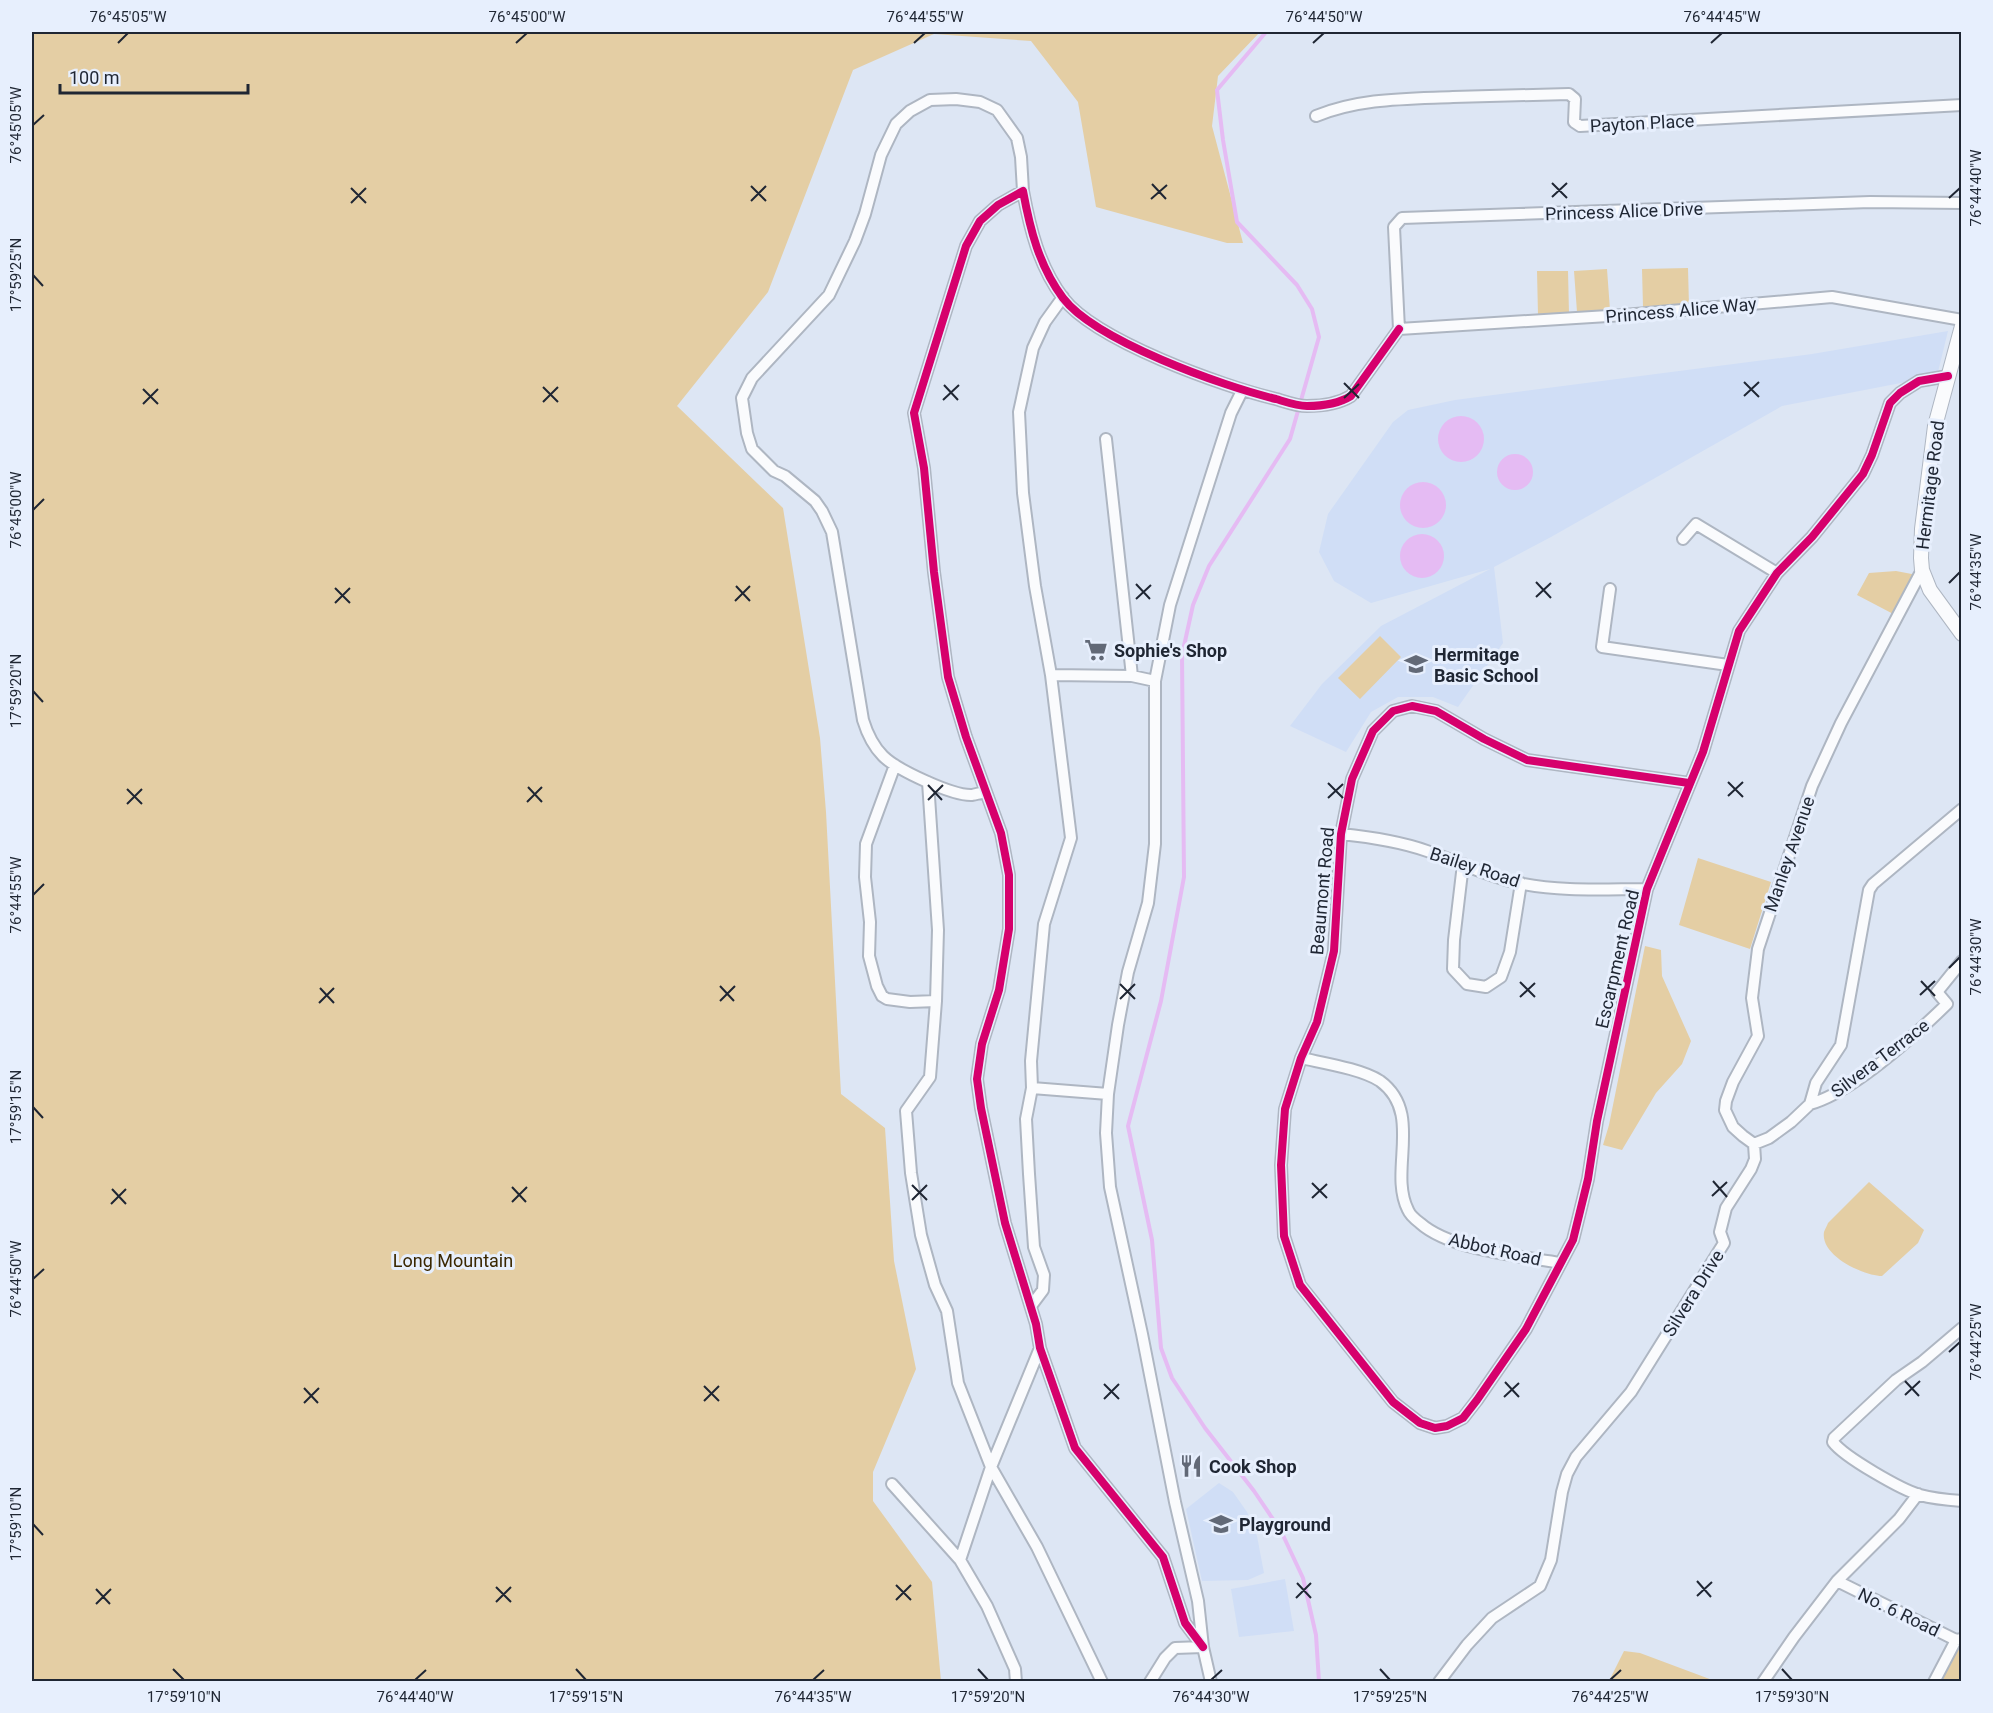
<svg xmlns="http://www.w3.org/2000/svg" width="1993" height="1713" font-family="Roboto,sans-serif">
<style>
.built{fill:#d0def6}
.green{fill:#e4cea4}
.water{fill:#e5bbf3}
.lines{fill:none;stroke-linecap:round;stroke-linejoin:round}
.stream{stroke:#e5bbf3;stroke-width:4}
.minor-casing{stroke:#aeb6c2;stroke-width:14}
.tertiary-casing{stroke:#aeb6c2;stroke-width:16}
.minor{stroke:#fafbfd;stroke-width:10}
.tertiary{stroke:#fafbfd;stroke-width:14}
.cycleway-casing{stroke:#e7effd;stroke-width:11}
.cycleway{stroke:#d6006c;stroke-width:8}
.ticks{fill:none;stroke:#1f2633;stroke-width:2}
.labels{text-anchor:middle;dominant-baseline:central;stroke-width:6;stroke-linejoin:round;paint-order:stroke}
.street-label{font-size:18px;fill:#1f2633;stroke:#e7effd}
.poi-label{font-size:18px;font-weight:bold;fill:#1f2633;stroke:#e7effd;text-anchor:start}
.park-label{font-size:18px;fill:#3a2700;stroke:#e7effd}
.neatline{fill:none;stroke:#1f2633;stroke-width:2}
.ticks-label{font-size:15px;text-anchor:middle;fill:#1f2633}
</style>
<rect width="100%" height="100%" fill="#dde6f4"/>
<path class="built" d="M 1948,331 L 1937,376 L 1782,406 L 1551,537 L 1494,567 L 1503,643 L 1458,707 L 1433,697 L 1398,697 L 1371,712 L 1346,752 L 1290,726 L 1322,684 L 1381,626 L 1490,569 L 1371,603 L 1334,581 L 1319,552 L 1328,514 L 1393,422 L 1408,410 L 1455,400 L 1812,354 Z
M 1219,1483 L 1233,1492 L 1247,1512 L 1257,1536 L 1264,1573 L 1248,1580 L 1202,1581 L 1186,1509 Z
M 1285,1579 L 1294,1631 L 1239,1637 L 1231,1589 Z"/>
<path class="green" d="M 32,32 L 1260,32 L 1218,76 L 1212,126 L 1243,243 L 1227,243 L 1096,207 L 1078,102 L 1031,41 L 934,34 L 853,70 L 768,292 L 677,406 L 783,508 L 820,738 L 826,812 L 841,1094 L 885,1128 L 894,1261 L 916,1369 L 873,1472 L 873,1501 L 932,1582 L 941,1681 L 32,1681 Z
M 1688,268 L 1689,306 L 1643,307 L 1642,269 Z
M 1607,269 L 1610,310 L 1577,312 L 1574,271 Z
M 1537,271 L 1568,271 L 1569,314 L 1538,315 Z
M 1896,571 L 1917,575 L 1899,617 L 1857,595 L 1869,573 Z
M 1380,636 L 1401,657 L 1360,699 L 1338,678 Z
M 1698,858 L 1771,882 L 1750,949 L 1679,925 Z
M 1645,946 L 1661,950 L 1662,976 L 1691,1041 L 1682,1064 L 1656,1093 L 1622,1150 L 1603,1145 L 1609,1125 Z
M 1869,1182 L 1924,1230 L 1918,1243 L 1882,1276 C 1864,1276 1820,1256 1824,1232 C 1825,1229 1827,1226 1828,1223 Z
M 1957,1649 L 1961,1649 L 1961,1681 L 1940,1682 Z
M 1624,1651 L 1640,1653 L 1715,1681 L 1609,1681 Z"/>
<path class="water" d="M1438 439a23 23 0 1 1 46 0a23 23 0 1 1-46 0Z
M1497 472a18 18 0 1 1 36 0a18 18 0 1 1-36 0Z
M1400 505a23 23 0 1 1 46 0a23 23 0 1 1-46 0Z
M1400 556a22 22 0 1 1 44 0a22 22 0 1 1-44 0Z"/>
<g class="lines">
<path class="stream" d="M 1286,32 L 1266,32 L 1217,90 L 1223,140 L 1237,222 L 1297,285 L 1312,309 L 1319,337 L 1290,439 L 1209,566 L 1193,605 L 1182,655 L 1184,877 L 1161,1001 L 1128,1126 L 1152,1240 L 1161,1348 L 1172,1378 L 1205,1428 L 1254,1491 L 1281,1531 L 1303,1578 L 1316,1635 L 1319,1682"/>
<g class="minor-casing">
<path id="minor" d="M 1316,116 C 1360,98 1406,99 1453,97 C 1491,96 1530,95 1569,94 L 1575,99 L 1574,122 L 1580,126 L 1962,105
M 1399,329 L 1394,227 L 1402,218 L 1870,202 L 1962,203
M 1399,329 L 1624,315 L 1832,297 L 1962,320
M 1106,439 L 1132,676
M 1683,539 L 1696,524 L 1777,573
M 1610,589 L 1602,647 L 1728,665
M 1051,675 L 1132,676 L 1155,681
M 895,765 L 866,844 L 865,877 L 870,922 L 869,956 L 877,986 L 882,996 L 887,999 L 910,1002 L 936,1001
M 928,782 L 938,930 L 936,1001 L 930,1077 L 906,1111 L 911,1173 L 921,1235 L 935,1285 L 947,1311 L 958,1383 L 991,1467 L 960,1560 L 987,1606 L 1015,1669 L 1016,1682
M 1689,783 L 1527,760 L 1484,739 L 1436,711 L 1412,706 L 1393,711 L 1373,731 L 1352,779 L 1341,834 L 1334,951 L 1317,1022 L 1301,1058 L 1285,1109 L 1281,1165 L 1284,1236 L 1300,1285 L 1393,1402 L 1420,1423 L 1435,1428 L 1447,1426 L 1463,1418 L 1477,1400 L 1526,1329 L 1573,1240 L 1588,1179 L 1597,1121 L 1647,889 L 1703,752 L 1739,631 L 1777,573 L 1812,537 L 1863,474 L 1872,455 L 1890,403 L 1900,393 L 1919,381 L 1948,376
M 986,792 C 981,793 976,794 972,795 C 953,796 897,770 883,756 C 873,746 867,733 863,720 L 832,532 L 822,511 L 815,501 L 785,476 L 774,471 L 752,449 L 747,433 L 742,398 L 752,378 L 829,295 L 855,241 L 865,214 L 881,155 L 896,124 L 910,111 L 930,100 L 956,99 L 980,102 L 997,110 L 1017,138 L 1021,157 L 1023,191
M 1341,834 C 1370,837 1399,841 1427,851 C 1457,861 1486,876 1518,883 C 1560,892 1605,889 1647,889
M 1463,864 L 1454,940 L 1453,969 L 1467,984 L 1486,987 L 1501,977 L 1510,952 L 1521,883
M 1301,1058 C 1323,1063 1362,1069 1380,1081 C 1424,1113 1388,1171 1408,1210 C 1410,1215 1416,1220 1420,1223 C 1450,1250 1520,1256 1560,1263
M 1032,1088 L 1108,1094
M 1810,1104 C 1853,1092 1914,1036 1947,1004 L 1937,992 L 1962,961
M 1754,1144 L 1743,1136 L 1733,1127 L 1725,1110 L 1726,1101 L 1733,1082 L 1758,1036 L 1752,998 L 1758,949 L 1812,786 L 1841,723 L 1922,570
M 1031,1306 L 1043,1290 L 1044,1275 L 1034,1247 L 1029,1174 L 1026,1119 L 1032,1088 L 1031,1061 L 1044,924 L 1071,838 L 1051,675 L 1035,586 L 1023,493 L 1019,412 L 1033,348 L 1045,322 L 1063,297
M 1962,1328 L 1922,1362 L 1896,1380 L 1834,1438 L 1833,1442 C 1844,1457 1902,1490 1920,1495 C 1934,1499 1948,1500 1962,1501
M 1040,1348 L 991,1467 L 1037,1547 L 1102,1682
M 892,1484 L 960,1560
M 1837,1581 L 1956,1640 L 1962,1639
M 1203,1647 L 1185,1623 L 1163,1557 L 1075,1448 L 1040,1348 L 1036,1324 L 1005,1223 L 981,1108 L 977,1079 L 982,1044 L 999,990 L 1009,929 L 1009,875 L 1001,833 L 966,737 L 948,677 L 934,572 L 924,468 L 914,413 L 966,246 L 980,221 L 998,205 L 1023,191 C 1030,229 1039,266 1063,298 C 1096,341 1222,386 1276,399 C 1286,402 1297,406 1307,406 C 1323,406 1338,404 1351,396 L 1399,329
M 1150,1682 L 1165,1658 L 1175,1648 L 1203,1647
M 1211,1682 L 1203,1647 L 1198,1601 L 1175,1502 L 1142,1334 L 1110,1187 L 1106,1133 L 1108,1094 L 1118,1025 L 1128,972 L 1148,903 L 1155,844 L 1155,681 L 1170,605 L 1231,413 L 1242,391
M 1439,1682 L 1467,1645 L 1492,1618 L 1540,1586 L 1551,1560 L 1562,1492 L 1567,1474 L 1576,1457 L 1631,1392 L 1724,1243 L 1720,1232 L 1726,1208 L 1751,1169 L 1755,1159 L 1754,1144 L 1769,1138 L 1791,1122 L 1810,1104 L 1816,1083 L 1841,1045 L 1869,890 L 1873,884 L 1962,809
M 1763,1682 L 1794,1637 L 1837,1581 L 1899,1519 L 1918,1494
M 1934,1682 L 1956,1640"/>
</g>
<g class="tertiary-casing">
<path id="tertiary" d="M 1962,326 L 1935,426 L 1922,529 L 1921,558 L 1922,570 L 1930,590 L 1962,634"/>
</g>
<use href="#minor" class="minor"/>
<use href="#tertiary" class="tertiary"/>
<g class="cycleway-casing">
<path id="cycleway" d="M 1689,783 L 1527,760 L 1484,739 L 1436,711 L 1412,706 L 1393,711 L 1373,731 L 1352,779 L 1341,834 L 1334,951 L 1317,1022 L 1301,1058 L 1285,1109 L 1281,1165 L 1284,1236 L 1300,1285 L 1393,1402 L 1420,1423 L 1435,1428 L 1447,1426 L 1463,1418 L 1477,1400 L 1526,1329 L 1573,1240 L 1588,1179 L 1597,1121 L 1647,889 L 1703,752 L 1739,631 L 1777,573 L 1812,537 L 1863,474 L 1872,455 L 1890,403 L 1900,393 L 1919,381 L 1948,376
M 1203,1647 L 1185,1623 L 1163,1557 L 1075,1448 L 1040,1348 L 1036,1324 L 1005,1223 L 981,1108 L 977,1079 L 982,1044 L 999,990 L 1009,929 L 1009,875 L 1001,833 L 966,737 L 948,677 L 934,572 L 924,468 L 914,413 L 966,246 L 980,221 L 998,205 L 1023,191 C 1030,229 1039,266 1063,298 C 1096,341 1222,386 1276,399 C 1286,402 1297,406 1307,406 C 1323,406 1338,404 1351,396 L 1399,329"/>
</g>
<use href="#cycleway" class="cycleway"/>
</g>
<path class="ticks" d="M 118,43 L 128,33M 516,43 L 527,33M 914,43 L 925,33M 1313,43 L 1324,33M 1711,43 L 1722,33M 33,125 L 44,115M 1552,183 L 1567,198M 1152,184 L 1166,199M 751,186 L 766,201M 351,188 L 366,203M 1552,197 L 1567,183M 1949,198 L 1960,188M 1151,199 L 1167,185M 751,201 L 766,186M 351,203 L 366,188M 33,275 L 43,286M 1744,382 L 1759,397M 1344,383 L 1359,398M 944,385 L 958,400M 543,387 L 558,402M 143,389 L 158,404M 1744,396 L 1759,382M 1344,398 L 1359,384M 943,400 L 959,385M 543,402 L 558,387M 143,404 L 158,389M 33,510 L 44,499M 1536,582 L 1551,598M 1949,583 L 1960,572M 1136,584 L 1150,599M 736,586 L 750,601M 335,588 L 350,603M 1536,597 L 1551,583M 1136,599 L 1151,585M 735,601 L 750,586M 335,603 L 350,588M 33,691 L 43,702M 1728,782 L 1743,797M 1328,783 L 1343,798M 928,785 L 942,800M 528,787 L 542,802M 127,789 L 142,804M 1728,796 L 1743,782M 1328,798 L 1343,784M 928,800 L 943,785M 527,802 L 542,787M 127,804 L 142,789M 33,895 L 44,884M 1949,968 L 1960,957M 1921,981 L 1935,996M 1520,982 L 1535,997M 1120,984 L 1135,999M 720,986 L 734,1001M 320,988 L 334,1003M 1920,995 L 1935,981M 1520,997 L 1535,983M 1120,999 L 1135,984M 720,1001 L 735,986M 319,1003 L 334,988M 33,1107 L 43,1118M 1713,1181 L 1727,1197M 1312,1183 L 1327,1198M 912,1185 L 927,1200M 512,1187 L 526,1202M 112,1189 L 126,1204M 1712,1196 L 1727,1182M 1312,1198 L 1327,1184M 912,1200 L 927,1185M 512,1202 L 527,1187M 111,1204 L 126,1189M 33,1279 L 44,1269M 1949,1352 L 1960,1342M 1905,1381 L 1919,1396M 1505,1382 L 1519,1397M 1104,1384 L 1119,1399M 704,1386 L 719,1401M 304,1388 L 318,1403M 1905,1395 L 1920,1381M 1504,1397 L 1519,1383M 1104,1399 L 1119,1384M 704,1401 L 719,1386M 304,1403 L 319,1388M 33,1524 L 43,1535M 1697,1581 L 1711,1597M 1297,1583 L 1311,1598M 896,1585 L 911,1600M 496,1587 L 511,1602M 96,1589 L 110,1604M 1697,1596 L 1712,1582M 1296,1598 L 1311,1583M 896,1600 L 911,1585M 496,1602 L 511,1587M 96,1604 L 111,1589M 173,1669 L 184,1680M 576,1669 L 586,1680M 978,1669 L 988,1680M 1380,1669 L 1390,1680M 1782,1669 L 1792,1680M 415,1680 L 426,1670M 813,1680 L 824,1670M 1211,1680 L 1222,1670M 1610,1680 L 1621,1670"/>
<defs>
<g id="supermarket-bare" transform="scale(1.8)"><path d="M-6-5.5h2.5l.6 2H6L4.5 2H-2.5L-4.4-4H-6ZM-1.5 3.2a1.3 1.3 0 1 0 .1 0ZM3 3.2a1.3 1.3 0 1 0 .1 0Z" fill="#626977" stroke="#e7effd" stroke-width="2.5" paint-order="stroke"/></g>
<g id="school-bare" transform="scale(1.8)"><path d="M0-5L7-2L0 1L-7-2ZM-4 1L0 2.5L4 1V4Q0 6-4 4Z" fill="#626977" stroke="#e7effd" stroke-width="2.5" paint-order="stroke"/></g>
<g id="restaurant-bare" transform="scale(1.8)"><path d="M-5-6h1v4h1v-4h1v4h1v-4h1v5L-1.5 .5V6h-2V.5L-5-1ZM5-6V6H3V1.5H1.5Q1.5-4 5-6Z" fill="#626977" stroke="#e7effd" stroke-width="2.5" paint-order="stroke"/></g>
</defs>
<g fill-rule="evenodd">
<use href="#supermarket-bare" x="1096" y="650"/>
<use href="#school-bare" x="1416" y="664"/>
<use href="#restaurant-bare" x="1191" y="1466"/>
<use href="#school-bare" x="1221" y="1524"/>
</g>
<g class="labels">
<g class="street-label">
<text transform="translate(1642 123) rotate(-3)">Payton Place</text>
<text transform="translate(1624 211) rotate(-2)">Princess Alice Drive</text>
<text transform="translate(1681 310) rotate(-5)">Princess Alice Way</text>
<text transform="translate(1930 485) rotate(-83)">Hermitage Road</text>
<text transform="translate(1789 854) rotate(-71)">Manley Avenue</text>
<text transform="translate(1475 867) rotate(18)">Bailey Road</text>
<text transform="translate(1322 891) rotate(-85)">Beaumont Road</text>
<text transform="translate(1617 959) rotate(-77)">Escarpment Road</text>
<text transform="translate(1880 1058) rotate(-37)">Silvera Terrace</text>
<text transform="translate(1495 1249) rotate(13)">Abbot Road</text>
<text transform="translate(1693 1293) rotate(-58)">Silvera Drive</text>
<text transform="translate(1899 1612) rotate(26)">No. 6 Road</text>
</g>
<g class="poi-label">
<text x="1114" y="650">Sophie's Shop</text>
<text x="1434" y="654">Hermitage<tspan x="1434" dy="21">Basic School</tspan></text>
<text x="1209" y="1466">Cook Shop</text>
<text x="1239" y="1524">Playground</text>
</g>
<g class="park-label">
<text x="453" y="1260">Long Mountain</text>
</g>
</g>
<rect width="1993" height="1713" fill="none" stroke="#e7effd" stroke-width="66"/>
<path d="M60 84v9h188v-9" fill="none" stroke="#1f2633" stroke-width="3"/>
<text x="69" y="84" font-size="18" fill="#1f2633" stroke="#e7effd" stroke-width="4.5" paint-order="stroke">100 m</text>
<rect x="33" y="33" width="1927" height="1647" class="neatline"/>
<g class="ticks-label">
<text x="128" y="22">76°45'05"W</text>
<text x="527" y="22">76°45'00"W</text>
<text x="925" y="22">76°44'55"W</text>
<text x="1324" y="22">76°44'50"W</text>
<text x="1722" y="22">76°44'45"W</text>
<text transform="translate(16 125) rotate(-90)" y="5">76°45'05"W</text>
<text transform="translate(1976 188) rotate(-90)" y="5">76°44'40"W</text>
<text transform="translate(16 275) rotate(-90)" y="5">17°59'25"N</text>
<text transform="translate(16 510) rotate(-90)" y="5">76°45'00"W</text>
<text transform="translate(1976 572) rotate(-90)" y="5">76°44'35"W</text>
<text transform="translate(16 691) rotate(-90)" y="5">17°59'20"N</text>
<text transform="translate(16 895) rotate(-90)" y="5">76°44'55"W</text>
<text transform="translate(1976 957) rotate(-90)" y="5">76°44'30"W</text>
<text transform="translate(16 1107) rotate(-90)" y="5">17°59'15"N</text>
<text transform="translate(16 1279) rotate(-90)" y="5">76°44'50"W</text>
<text transform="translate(1976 1342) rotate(-90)" y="5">76°44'25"W</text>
<text transform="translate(16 1524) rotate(-90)" y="5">17°59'10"N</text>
<text x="184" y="1702">17°59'10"N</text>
<text x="415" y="1702">76°44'40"W</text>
<text x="586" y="1702">17°59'15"N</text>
<text x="813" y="1702">76°44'35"W</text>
<text x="988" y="1702">17°59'20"N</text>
<text x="1211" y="1702">76°44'30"W</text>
<text x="1390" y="1702">17°59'25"N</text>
<text x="1610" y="1702">76°44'25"W</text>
<text x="1792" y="1702">17°59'30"N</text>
</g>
</svg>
